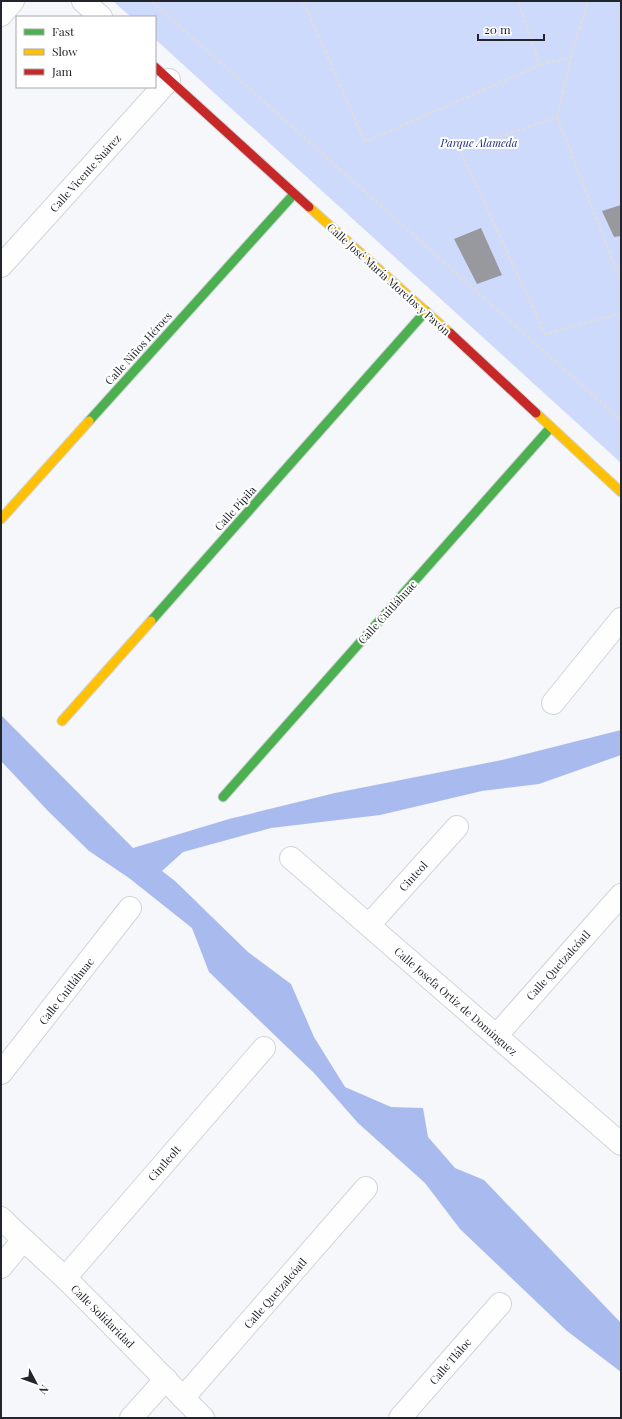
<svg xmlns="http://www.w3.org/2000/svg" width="622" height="1419" font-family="'Playfair Display',serif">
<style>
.green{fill:#cedafc}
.water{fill:#a9baee}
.building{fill:#97999e}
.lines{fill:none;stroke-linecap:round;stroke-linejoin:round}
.street-casing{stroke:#d1d4d9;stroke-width:24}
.fast-casing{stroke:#d1d4d9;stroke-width:11}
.slow-casing{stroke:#d1d4d9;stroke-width:11}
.jam-casing{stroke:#d1d4d9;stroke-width:11}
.path{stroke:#dcddde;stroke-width:2.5;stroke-dasharray:4 2;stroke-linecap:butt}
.street{stroke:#fefefe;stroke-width:22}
.fast{stroke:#4caf50;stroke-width:9}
.slow{stroke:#ffc107;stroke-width:9}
.jam{stroke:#c62828;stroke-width:9}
.labels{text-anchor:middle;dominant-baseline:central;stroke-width:4;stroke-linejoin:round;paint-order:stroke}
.park-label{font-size:11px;font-style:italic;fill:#202e81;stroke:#fff}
.street-label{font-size:11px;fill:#22252b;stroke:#fff}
</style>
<rect width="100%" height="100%" fill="#f5f7fb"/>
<path class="green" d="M 113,1 L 621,1 L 621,463 L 155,39 L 155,17 L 131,17 Z"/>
<path class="water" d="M 1,715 L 133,848 L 229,819 L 335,793 L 502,760 L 621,730 L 621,755 L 539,784 L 482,791 L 380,815 L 271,828 L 183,852 L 162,871 L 175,881 L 248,952 L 291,984 L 314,1037 L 345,1087 L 391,1107 L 423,1108 L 428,1137 L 455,1168 L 484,1180 L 621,1323 L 621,1372 L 567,1331 L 460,1229 L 425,1183 L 358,1123 L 314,1073 L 209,972 L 192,928 L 129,878 L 89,851 L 48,811 L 1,761 Z"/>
<path class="building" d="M 621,205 L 621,236 L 614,237 L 602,211 Z
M 481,228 L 502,275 L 477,284 L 454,239 Z"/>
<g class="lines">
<g class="street-casing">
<path id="street" d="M 83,1 L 101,17
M 1,15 L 13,1
M 1,266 L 169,80
M 553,703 L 621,619
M 291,858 L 621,1144
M 369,925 L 457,827
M 496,1036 L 621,895
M 1,1073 L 130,908
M 1,1218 C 22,1239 44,1258 66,1279 C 112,1324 157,1371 203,1418
M 1,1267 L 23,1240
M 65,1278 L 264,1048
M 183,1398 L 366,1188
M 131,1418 L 166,1379
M 400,1418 L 500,1304"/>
</g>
<g class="fast-casing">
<path id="fast" d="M 89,421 L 294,194
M 151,621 L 426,311
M 223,797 L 551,427"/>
</g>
<g class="slow-casing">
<path id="slow" d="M 309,207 L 450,333
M 536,413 L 621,492
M 1,519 L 89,421
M 62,721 L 151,621"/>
</g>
<g class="jam-casing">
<path id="jam" d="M 155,67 L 309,207
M 450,333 L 536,413"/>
</g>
<path class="path" d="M 151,1 L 621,420
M 303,1 L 365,142 L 540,65 L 518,1
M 540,65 L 571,57
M 557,117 L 573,49 L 588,1
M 621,282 L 557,117 L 460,150 L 545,334 L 621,313"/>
<use href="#street" class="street"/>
<use href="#fast" class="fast"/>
<use href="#slow" class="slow"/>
<use href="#jam" class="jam"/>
</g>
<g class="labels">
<g class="park-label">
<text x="479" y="142">Parque Alameda</text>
</g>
<g class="street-label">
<text transform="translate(85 173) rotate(-48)">Calle Vicente Suárez</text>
<text transform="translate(389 279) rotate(42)">Calle José María Morelos y Pavón</text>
<text transform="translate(138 348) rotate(-48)">Calle Niños Héroes</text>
<text transform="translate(235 508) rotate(-48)">Calle Pípila</text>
<text transform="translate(387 612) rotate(-48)">Calle Cuitláhuac</text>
<text transform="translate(413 876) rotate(-48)">Cinteol</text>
<text transform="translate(558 965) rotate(-48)">Calle Quetzalcóatl</text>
<text transform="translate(66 991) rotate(-52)">Calle Cuitláhuac</text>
<text transform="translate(456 1001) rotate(41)">Calle Josefa Ortiz de Domínguez</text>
<text transform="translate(164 1163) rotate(-49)">Cintleolt</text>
<text transform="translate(275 1293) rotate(-49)">Calle Quetzalcóatl</text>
<text transform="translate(103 1316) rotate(45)">Calle Solidaridad</text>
<text transform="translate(450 1361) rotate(-49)">Calle Tláloc</text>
</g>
</g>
<rect width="622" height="1419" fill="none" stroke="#22252b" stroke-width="4"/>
<rect x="16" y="16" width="140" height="72" fill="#ffffff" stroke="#a7a8aa"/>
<rect x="24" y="29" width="20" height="6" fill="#4caf50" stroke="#a7a8aa"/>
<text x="52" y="36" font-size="12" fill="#22252b">Fast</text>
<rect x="24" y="49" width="20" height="6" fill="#ffc107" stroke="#a7a8aa"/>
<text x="52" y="56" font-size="12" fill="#22252b">Slow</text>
<rect x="24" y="69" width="20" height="6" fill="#c62828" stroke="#a7a8aa"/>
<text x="52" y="76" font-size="12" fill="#22252b">Jam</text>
<g transform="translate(36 1383) rotate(131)" stroke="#ffffff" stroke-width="3" paint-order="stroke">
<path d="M0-3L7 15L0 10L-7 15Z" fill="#22252b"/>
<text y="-6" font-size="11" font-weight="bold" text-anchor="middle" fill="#22252b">N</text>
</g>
<path d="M478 34v6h66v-6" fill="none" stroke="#22252b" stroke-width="2"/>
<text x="484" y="34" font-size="12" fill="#22252b" stroke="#ffffff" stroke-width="3" paint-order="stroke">20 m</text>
</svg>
